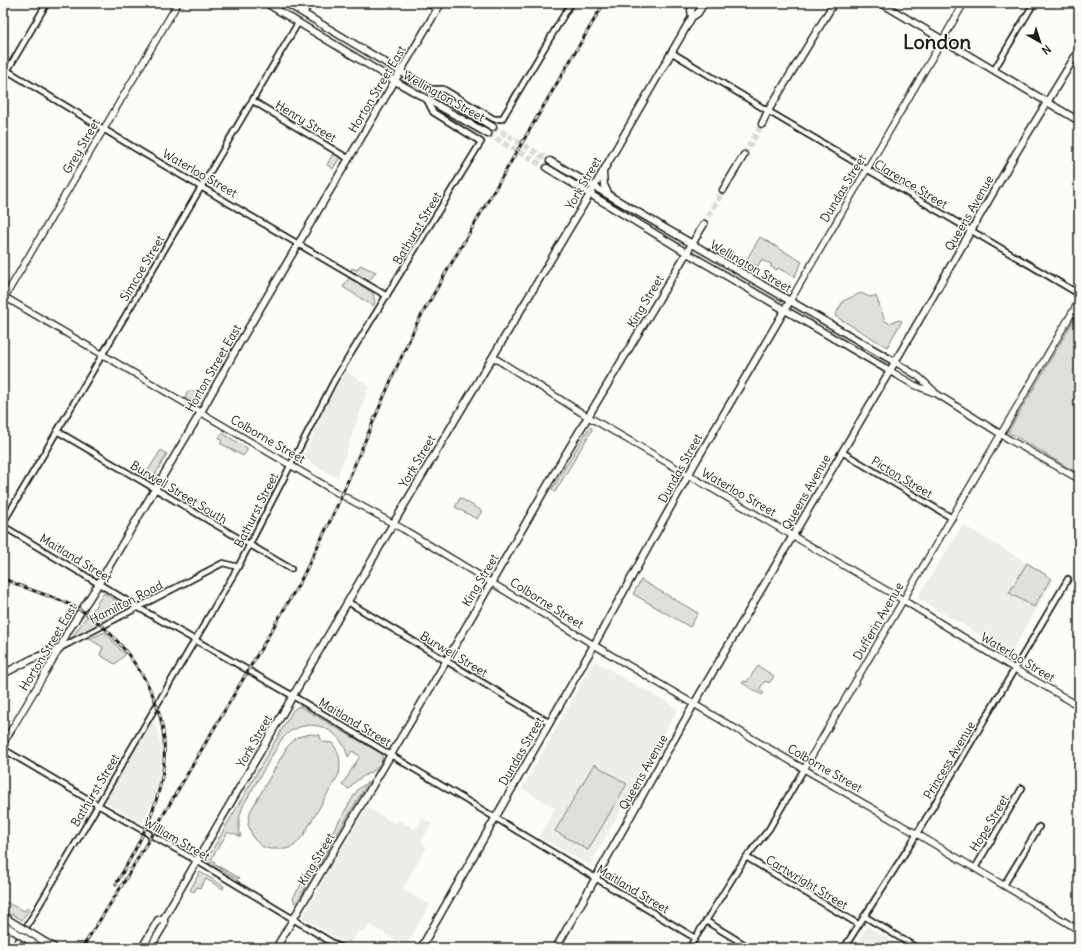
<svg xmlns="http://www.w3.org/2000/svg" width="1082" height="951" font-family="Delius,sans-serif">
<style>
.built{fill:#eeede9}
.green{fill:#e0dfdb;stroke:#7e7e7c}
.lines{fill:none;stroke-linecap:round;stroke-linejoin:round}
.secondary-tunnel{stroke:#dbdad6;stroke-width:6;stroke-dasharray:6 3;stroke-linecap:butt}
.minor-casing{stroke:#1c1c1c;stroke-width:8}
.tertiary-casing{stroke:#1c1c1c;stroke-width:8}
.secondary-casing{stroke:#1c1c1c;stroke-width:9}
.minor{stroke:#fdfcf7;stroke-width:4.5}
.tertiary{stroke:#fdfcf7;stroke-width:5.5}
.secondary{stroke:#fdfcf7;stroke-width:6}
.rail-casing{stroke:#1c1c1c;stroke-width:3}
.rail{stroke:#fdfcf7;stroke-width:1.5;stroke-dasharray:4.5;stroke-linecap:butt}
.secondary-bridge-casing{stroke:#1c1c1c;stroke-width:9;stroke-linecap:butt}
.secondary-bridge{stroke:#fdfcf7;stroke-width:6}
.labels{text-anchor:middle;dominant-baseline:central;stroke-width:3;stroke-linejoin:round;paint-order:stroke}
.street-label{font-size:12px;fill:#1c1c1c;stroke:#fdfcf7}
.town-label{font-size:20px;font-weight:bold;fill:#1c1c1c;stroke:#fdfcf7}
</style>
<rect width="100%" height="100%" fill="#fdfcf7"/>
<filter id="ink" filterUnits="userSpaceOnUse"><feTurbulence type="fractalNoise" baseFrequency=".025" numOctaves="2"/><feDisplacementMap in="SourceGraphic" scale="8" xChannelSelector="R" yChannelSelector="G"/><feConvolveMatrix kernelMatrix="1 2 1 2 8 2 1 2 1" color-interpolation-filters="sRGB"/></filter>
<g filter="url(#ink)">
<path class="built" d="M 346,371 L 369,386 L 337,478 L 303,458 L 305,452 L 329,400 Z
M 963,525 L 1054,579 L 1011,653 L 917,598 Z
M 594,661 L 678,709 L 590,865 L 539,837 L 555,808 L 522,789 Z
M 154,716 L 161,747 L 161,765 L 159,781 L 153,800 L 142,823 L 106,803 L 107,797 Z
M 366,807 L 396,824 L 398,820 L 415,829 L 422,818 L 432,823 L 421,842 L 427,847 L 402,889 L 430,905 L 406,946 L 370,925 L 364,932 L 359,930 L 350,946 L 303,918 L 303,915 Z
M 867,926 L 904,948 L 854,948 Z"/>
<path class="green" d="M 333,153 L 340,157 L 333,169 L 327,165 Z
M 760,237 L 802,262 L 794,277 L 778,268 L 777,270 L 771,267 L 771,264 L 761,260 L 758,266 L 745,262 Z
M 360,265 L 376,272 L 369,281 L 351,271 L 352,268 L 357,270 Z
M 349,278 L 373,293 L 375,302 L 373,306 L 343,287 Z
M 861,293 L 869,297 L 876,296 L 885,321 L 890,324 L 892,322 L 899,320 L 902,321 L 887,347 L 835,316 L 843,301 Z
M 1079,311 L 1079,474 L 1008,432 Z
M 191,390 L 201,396 L 197,400 L 190,402 L 185,400 L 186,394 Z
M 589,428 L 592,428 L 592,430 L 555,492 L 552,489 Z
M 222,433 L 247,448 L 247,451 L 243,456 L 220,443 L 222,440 L 219,438 Z
M 161,450 L 167,454 L 152,480 L 145,475 Z
M 460,498 L 482,511 L 477,519 L 455,507 Z
M 1027,563 L 1051,578 L 1034,607 L 1009,593 Z
M 641,580 L 698,613 L 690,627 L 633,594 Z
M 104,593 L 129,608 L 128,610 L 102,624 L 90,614 Z
M 87,616 L 99,625 L 71,639 Z
M 105,632 L 125,655 L 115,664 L 100,655 L 103,647 L 89,639 Z
M 758,666 L 774,676 L 769,683 L 765,681 L 759,690 L 764,693 L 762,695 L 742,683 L 744,681 L 747,682 Z
M 299,706 L 382,754 C 385,773 358,773 349,789 L 342,785 L 360,756 L 352,751 L 348,757 C 342,732 317,717 293,730 C 288,732 285,736 281,740 L 244,804 C 239,815 237,825 241,837 L 234,833 L 232,834 L 228,832 L 211,859 L 215,862 L 214,864 L 240,878 L 237,879 L 208,862 L 207,859 L 293,710 Z
M 311,734 L 320,735 L 320,738 L 324,742 L 332,743 C 340,752 341,763 339,774 L 303,836 L 294,846 L 286,849 L 270,849 L 263,847 L 254,839 L 248,825 L 250,812 L 287,747 L 297,737 Z
M 594,764 L 627,784 L 588,850 L 555,831 Z
M 368,782 L 297,902 L 295,903 L 293,898 L 358,789 Z
M 200,872 L 224,886 L 223,889 L 206,879 L 200,888 L 197,887 L 194,892 L 190,890 Z
M 3,901 L 25,911 L 28,907 L 30,908 L 22,920 L 12,914 L 11,916 L 3,911 Z"/>
<g class="lines">
<path class="secondary-tunnel" d="M 493,127 L 550,161
M 488,134 L 547,168
M 744,155 L 762,124
M 704,224 L 723,190"/>
<g class="minor-casing">
<path id="minor" d="M 426,3 L 437,9
M 304,13 L 310,3
M 671,52 L 768,111 L 1079,294
M 3,68 L 143,153 L 387,296
M 994,70 L 1034,3
M 3,78 L 47,3
M 431,89 L 443,89 L 494,119 L 502,119 L 571,3
M 253,101 L 349,159
M 57,431 L 291,569
M 842,452 L 952,518
M 3,523 L 298,23
M 3,526 L 139,608 L 293,696 L 695,938
M 348,602 L 550,723
M 60,648 L 223,563 L 238,567
M 3,749 L 98,805 L 197,861 L 341,948
M 746,857 L 858,924
M 975,868 L 1022,788
M 1004,885 L 1039,827
M 864,916 L 917,948
M 706,921 L 750,948
M 14,948 L 238,567 L 334,381 L 481,142 L 433,112 L 427,100
M 689,948 L 744,860 L 769,829 L 804,769
M 844,948 L 912,842 L 1068,579"/>
</g>
<g class="tertiary-casing">
<path id="tertiary" d="M 3,296 L 336,492 L 403,529 L 594,645 L 804,769 L 917,834 L 1079,930
M 3,300 L 178,3
M 790,301 L 964,3
M 493,357 L 582,413 L 903,600 L 1015,669 L 1079,706
M 895,362 L 919,377 L 934,391
M 890,371 L 914,385 L 937,394 L 1010,440 L 1079,479
M 3,744 L 60,648
M 804,769 L 1079,301
M 1076,948 L 1079,944"/>
</g>
<g class="secondary-casing">
<path id="secondary" d="M 266,3 L 395,81 L 488,134
M 286,3 L 493,127
M 881,3 L 1079,121
M 692,17 L 691,10 L 695,3
M 762,124 L 768,111 L 834,3
M 550,161 L 895,362
M 547,168 L 687,253 L 890,371
M 603,173 L 604,185 L 609,195
M 723,190 L 744,155
M 3,674 L 32,659 L 60,648 L 68,631 L 96,588 L 201,412 L 239,344 L 441,3
M 3,917 L 9,920
M 3,944 L 10,948
M 142,948 L 158,920 L 164,918
M 150,948 L 164,925 L 164,918 L 170,907 L 393,524 L 590,194 L 692,17 L 698,13 L 704,3
M 276,948 L 437,677 L 562,460 L 704,224
M 421,948 L 594,645 L 695,463 L 790,301
M 556,948 L 694,704 L 895,362 L 1016,153 L 1079,50"/>
</g>
<use href="#minor" class="minor"/>
<use href="#tertiary" class="tertiary"/>
<use href="#secondary" class="secondary"/>
<g class="rail-casing">
<path id="rail" d="M 3,578 C 30,592 61,597 87,614 C 106,627 122,645 135,664 C 190,741 159,811 116,884
M 82,948 L 121,887 L 300,582 L 334,513 L 395,371 L 417,323 L 444,276 L 604,3"/>
</g>
<use href="#rail" class="rail"/>
<g class="secondary-bridge-casing">
<path id="secondary-bridge" d="M 9,920 L 55,948
M 6,926 L 41,948"/>
</g>
<use href="#secondary-bridge" class="secondary-bridge"/>
</g>
</g>
<g class="labels">
<g class="street-label">
<text transform="translate(377 89) rotate(-59)">Horton Street East</text>
<text transform="translate(444 96) rotate(29)">Wellington Street</text>
<text transform="translate(306 121) rotate(31)">Henry Street</text>
<text transform="translate(81 146) rotate(-60)">Grey Street</text>
<text transform="translate(200 173) rotate(30)">Waterloo Street</text>
<text transform="translate(583 183) rotate(-60)">York Street</text>
<text transform="translate(911 184) rotate(31)">Clarence Street</text>
<text transform="translate(843 188) rotate(-59)">Dundas Street</text>
<text transform="translate(969 213) rotate(-60)">Queens Avenue</text>
<text transform="translate(417 228) rotate(-59)">Bathurst Street</text>
<text transform="translate(751 266) rotate(30)">Wellington Street</text>
<text transform="translate(142 268) rotate(-59)">Simcoe Street</text>
<text transform="translate(645 301) rotate(-59)">King Street</text>
<text transform="translate(213 368) rotate(-60)">Horton Street East</text>
<text transform="translate(268 439) rotate(30)">Colborne Street</text>
<text transform="translate(417 461) rotate(-59)">York Street</text>
<text transform="translate(680 468) rotate(-61)">Dundas Street</text>
<text transform="translate(902 477) rotate(31)">Picton Street</text>
<text transform="translate(179 492) rotate(31)">Burwell Street South</text>
<text transform="translate(739 492) rotate(30)">Waterloo Street</text>
<text transform="translate(806 492) rotate(-60)">Queens Avenue</text>
<text transform="translate(256 510) rotate(-63)">Bathurst Street</text>
<text transform="translate(76 558) rotate(31)">Maitland Street</text>
<text transform="translate(480 580) rotate(-59)">King Street</text>
<text transform="translate(126 602) rotate(-27)">Hamilton Road</text>
<text transform="translate(547 603) rotate(32)">Colborne Street</text>
<text transform="translate(878 621) rotate(-60)">Dufferin Avenue</text>
<text transform="translate(48 647) rotate(-59)">Horton Street East</text>
<text transform="translate(454 654) rotate(31)">Burwell Street</text>
<text transform="translate(1018 657) rotate(31)">Waterloo Street</text>
<text transform="translate(355 722) rotate(31)">Maitland Street</text>
<text transform="translate(254 741) rotate(-60)">York Street</text>
<text transform="translate(521 751) rotate(-60)">Dundas Street</text>
<text transform="translate(949 760) rotate(-59)">Princess Avenue</text>
<text transform="translate(825 768) rotate(30)">Colborne Street</text>
<text transform="translate(643 772) rotate(-60)">Queens Avenue</text>
<text transform="translate(95 790) rotate(-59)">Bathurst Street</text>
<text transform="translate(989 823) rotate(-59)">Hope Street</text>
<text transform="translate(177 839) rotate(30)">William Street</text>
<text transform="translate(316 859) rotate(-59)">King Street</text>
<text transform="translate(807 882) rotate(31)">Cartwright Street</text>
<text transform="translate(633 889) rotate(31)">Maitland Street</text>
</g>
<g class="town-label">
<text x="937" y="41">London</text>
</g>
</g>
<rect width="1082" height="951" fill="none" stroke="#fdfcf7" stroke-width="16"/>
<rect x="8" y="8" width="1066" height="935" fill="none" stroke="#1c1c1c" stroke-width="1.5" filter="url(#ink)"/>
<g transform="translate(1040 42) rotate(141)" stroke="#fdfcf7" stroke-width="3" paint-order="stroke">
<path d="M0-3L7 15L0 10L-7 15Z" fill="#1c1c1c"/>
<text y="-6" font-size="11" font-weight="bold" text-anchor="middle" fill="#1c1c1c">N</text>
</g>
</svg>
